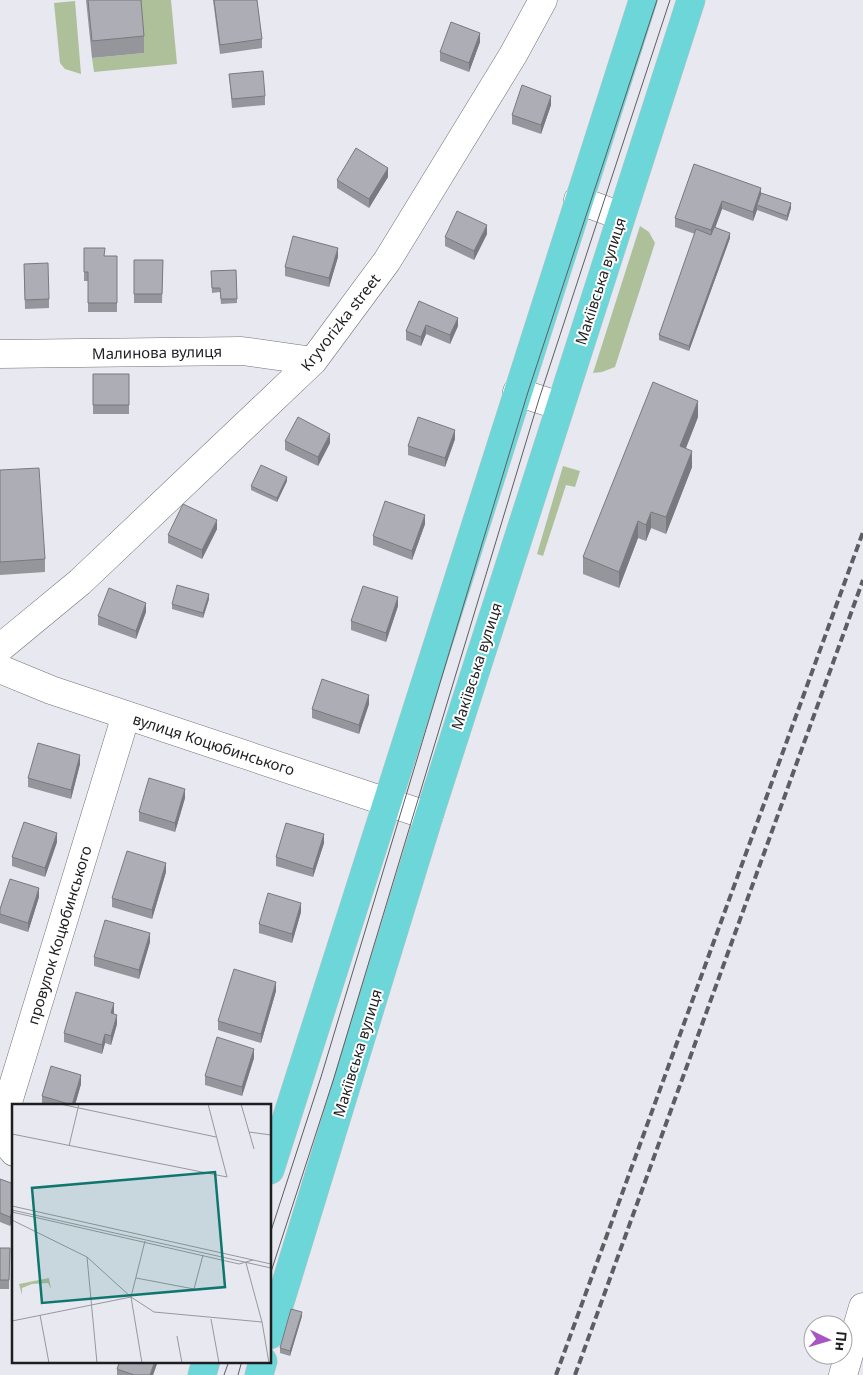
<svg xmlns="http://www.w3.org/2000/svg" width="863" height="1375" font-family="'Noto Sans',sans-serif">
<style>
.green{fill:#aec099}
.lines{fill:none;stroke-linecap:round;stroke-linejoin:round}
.minor-casing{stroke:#717179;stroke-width:29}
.major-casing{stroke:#c4c4c5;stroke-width:29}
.minor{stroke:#fff;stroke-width:28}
.major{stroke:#6dd6d8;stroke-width:28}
.tram{stroke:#5d5d62;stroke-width:1}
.rail{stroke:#5d5d62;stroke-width:4;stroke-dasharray:8 4;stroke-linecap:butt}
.wall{fill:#95959c}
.shaded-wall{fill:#79797f}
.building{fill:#adadb5;stroke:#79797f}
.labels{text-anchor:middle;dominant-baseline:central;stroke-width:4;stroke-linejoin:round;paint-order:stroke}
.street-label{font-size:15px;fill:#1e1e21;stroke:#fff}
.inset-road{fill:none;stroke:#97979e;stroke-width:1}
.view{fill:#0f766e;fill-opacity:0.15;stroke:#0f766e;stroke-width:2.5}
.inset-edge{fill:none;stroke:#1e1e21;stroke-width:2.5}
</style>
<rect width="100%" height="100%" fill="#e8e8f1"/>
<path class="green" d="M 140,0 L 171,0 L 177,64 L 94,72 L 92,58 L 144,53 Z
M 75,1 L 81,74 L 65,69 L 60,63 L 54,3 Z
M 640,226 L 649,232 L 655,243 L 615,367 L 602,372 L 593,373 Z
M 563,466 L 580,471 L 575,487 L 566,485 L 543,556 L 537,554 Z"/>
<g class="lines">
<g class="minor-casing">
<path id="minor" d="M 578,200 L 621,216
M 0,354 L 242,351 L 313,361
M 517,392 L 560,406
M 0,648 L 80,582 L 313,361 L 387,261 L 513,55 L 543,0
M 0,669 L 51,690 L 429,816
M 14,1152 L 5,1141 L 2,1122 L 126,715
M 843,1375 L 863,1307"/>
</g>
<g class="major-casing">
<path id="major" d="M 270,1170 L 643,0
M 270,1335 L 429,816 L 691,0
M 202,1375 L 206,1361
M 259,1375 L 263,1361"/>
</g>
<use href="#minor" class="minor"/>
<use href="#major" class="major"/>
<path class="tram" d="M 270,1234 L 321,1077 L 527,395 L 657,0
M 270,1275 L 333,1081 L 539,399 L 670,0
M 224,1375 L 229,1361
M 238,1375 L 242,1361"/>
<path class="rail" d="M 556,1375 L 863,532
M 575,1375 L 863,580"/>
</g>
<path class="wall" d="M 86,0 L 141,0 L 144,36 L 144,53 L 92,58 Z
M 213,0 L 257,0 L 262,39 L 262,48 L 220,54 Z
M 480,42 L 469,72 L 440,61 L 440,52 Z
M 229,74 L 265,96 L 265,105 L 232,108 Z
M 551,105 L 541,134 L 512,124 L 512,115 Z
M 694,164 L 791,208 L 787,221 L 757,210 L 753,221 L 722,209 L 715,228 L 730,238 L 689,351 L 659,340 L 659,335 L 695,234 L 675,227 L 675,218 Z
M 388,177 L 369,208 L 337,188 L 337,180 Z
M 487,234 L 474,260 L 445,246 L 445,237 Z
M 84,248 L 105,256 L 117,256 L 117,312 L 88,312 L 88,281 L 84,281 Z
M 338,257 L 329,287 L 285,276 L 285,267 Z
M 134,260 L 163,260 L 162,303 L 134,303 Z
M 24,264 L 49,299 L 49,308 L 25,309 Z
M 236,270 L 237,303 L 221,304 L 220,292 L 212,293 L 211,271 Z
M 419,301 L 458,326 L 450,344 L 426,334 L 421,346 L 406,340 L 406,331 Z
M 93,374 L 129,374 L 129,414 L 93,414 Z
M 698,417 L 686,448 L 692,467 L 666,534 L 651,528 L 646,541 L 638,538 L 619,588 L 583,574 L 583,557 Z
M 455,439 L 445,467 L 408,455 L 408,446 Z
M 285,441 L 330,443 L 318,466 L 285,450 Z
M 0,470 L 45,559 L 45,572 L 0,575 Z
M 287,481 L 277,502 L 251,490 L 251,486 Z
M 425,524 L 412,560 L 373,545 L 373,536 Z
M 217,529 L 202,559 L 168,543 L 168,535 Z
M 209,599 L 203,618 L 172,609 L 172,604 Z
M 398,606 L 386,642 L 351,630 L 351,621 Z
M 146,612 L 136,639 L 98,625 L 98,616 Z
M 369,704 L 359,734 L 312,718 L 312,709 Z
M 80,764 L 71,799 L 28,787 L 28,778 Z
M 185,798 L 175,832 L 139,821 L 139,812 Z
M 57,842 L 45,877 L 12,866 L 12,857 Z
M 324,843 L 313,877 L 276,866 L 276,857 Z
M 166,872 L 152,919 L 112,907 L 112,898 Z
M 39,897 L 28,932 L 0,923 L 0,909 Z
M 301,912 L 292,943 L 259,933 L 259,924 Z
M 150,942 L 139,979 L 94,966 L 94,957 Z
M 276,991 L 261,1043 L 218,1030 L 218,1021 Z
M 114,1012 L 114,1014 L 117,1024 L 111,1045 L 105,1043 L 102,1054 L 64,1042 L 64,1033 Z
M 254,1058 L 242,1096 L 205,1085 L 205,1076 Z
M 81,1084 L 75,1105 L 42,1105 L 42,1096 Z
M 0,1179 L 14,1184 L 14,1217 L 10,1226 L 0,1222 Z
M 0,1248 L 10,1248 L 9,1289 L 0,1289 Z
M 302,1316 L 290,1356 L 280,1353 L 280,1348 Z
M 120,1361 L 158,1361 L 153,1375 L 117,1375 L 117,1369 Z"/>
<path class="shaded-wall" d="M 480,33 L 480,42 L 469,72 L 469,63 Z
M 551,96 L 551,105 L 541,134 L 541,125 Z
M 388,168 L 388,177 L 369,208 L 369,199 Z
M 761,188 L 761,197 L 757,205 L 757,210 L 753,221 L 753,212 Z
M 722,201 L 722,209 L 711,239 L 711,230 Z
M 791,203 L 791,208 L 787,221 L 787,216 Z
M 487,225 L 487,234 L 474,260 L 474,251 Z
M 730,233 L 730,238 L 689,351 L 689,346 Z
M 338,248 L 338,257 L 329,287 L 329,278 Z
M 458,318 L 458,326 L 450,344 L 450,335 Z
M 426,325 L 426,334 L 421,346 L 421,337 Z
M 698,401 L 698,417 L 680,463 L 680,446 Z
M 455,430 L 455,439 L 445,467 L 445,458 Z
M 330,434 L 330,443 L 318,466 L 318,457 Z
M 692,451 L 692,467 L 666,534 L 666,517 Z
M 287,477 L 287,481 L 277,502 L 277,498 Z
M 651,512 L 651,528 L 646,541 L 646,525 Z
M 425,515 L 425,524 L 412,560 L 412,551 Z
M 217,520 L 217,529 L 202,559 L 202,550 Z
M 638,521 L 638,538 L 619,588 L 619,572 Z
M 209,594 L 209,599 L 203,618 L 203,613 Z
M 398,597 L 398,606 L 386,642 L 386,633 Z
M 146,603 L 146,612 L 136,639 L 136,631 Z
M 369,695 L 369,704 L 359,734 L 359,725 Z
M 80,755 L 80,764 L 71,799 L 71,790 Z
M 185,789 L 185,798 L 175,832 L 175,823 Z
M 57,833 L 57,842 L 45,877 L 45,868 Z
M 324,834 L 324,843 L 313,877 L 313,869 Z
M 166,863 L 166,872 L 152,919 L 152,910 Z
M 39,888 L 39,897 L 28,932 L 28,923 Z
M 301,903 L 301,912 L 292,943 L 292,934 Z
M 150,933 L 150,942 L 139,979 L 139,970 Z
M 276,982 L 276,991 L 261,1043 L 261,1034 Z
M 114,1003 L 114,1012 L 111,1022 L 111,1013 Z
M 117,1015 L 117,1024 L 111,1045 L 111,1036 Z
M 105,1034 L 105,1043 L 102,1054 L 102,1045 Z
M 254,1049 L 254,1058 L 242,1096 L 242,1087 Z
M 81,1075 L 81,1084 L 75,1105 L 72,1105 Z
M 14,1208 L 14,1217 L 10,1226 L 10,1217 Z
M 302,1312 L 302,1316 L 290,1356 L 290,1351 Z
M 155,1361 L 158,1361 L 153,1375 L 150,1375 Z"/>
<path class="building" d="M 88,0 L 141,0 L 144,36 L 92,41 Z
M 214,0 L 257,0 L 262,39 L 220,45 Z
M 451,22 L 480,33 L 469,63 L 440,52 Z
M 263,71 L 265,96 L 232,99 L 229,74 Z
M 522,85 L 551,96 L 541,125 L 512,115 Z
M 356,148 L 388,168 L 369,199 L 337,180 Z
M 694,164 L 761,188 L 753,212 L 722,201 L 711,230 L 675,218 Z
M 761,193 L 791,203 L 787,216 L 757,205 Z
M 457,211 L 487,225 L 474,251 L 445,237 Z
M 714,227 L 730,233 L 689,346 L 659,335 L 696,229 L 711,235 Z
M 293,236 L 338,248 L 329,278 L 285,267 Z
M 84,248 L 105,248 L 104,256 L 117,256 L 117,303 L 88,303 L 88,272 L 84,272 Z
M 134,260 L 163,260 L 162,294 L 134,294 Z
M 48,263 L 49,299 L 25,300 L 24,264 Z
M 236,270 L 237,299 L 221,299 L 220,288 L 212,288 L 211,271 Z
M 419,301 L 458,318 L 450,335 L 426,325 L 421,337 L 406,331 Z
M 93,374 L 129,374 L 129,405 L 93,405 Z
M 653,382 L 698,401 L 680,446 L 692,451 L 666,517 L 651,512 L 646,525 L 638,521 L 619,572 L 583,557 Z
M 298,417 L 330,434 L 318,457 L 285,441 Z
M 418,417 L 455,430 L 445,458 L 408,446 Z
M 261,465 L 287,477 L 277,498 L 251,486 Z
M 39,468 L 45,559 L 0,562 L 0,470 Z
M 385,501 L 425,515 L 412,551 L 373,536 Z
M 183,504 L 217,520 L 202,550 L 168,535 Z
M 177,585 L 209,594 L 203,613 L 172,604 Z
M 363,586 L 398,597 L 386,633 L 351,621 Z
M 109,588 L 146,603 L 136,631 L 98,616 Z
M 322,679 L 369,695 L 359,725 L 312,709 Z
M 38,743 L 80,755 L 71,790 L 28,778 Z
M 149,778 L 185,789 L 175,823 L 139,812 Z
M 24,822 L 57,833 L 45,868 L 12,857 Z
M 286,823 L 324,834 L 313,869 L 276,857 Z
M 127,851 L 166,863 L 152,910 L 112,898 Z
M 10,879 L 39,888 L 28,923 L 0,914 L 0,909 Z
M 268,893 L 301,903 L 292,934 L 259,924 Z
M 105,920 L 150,933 L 139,970 L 94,957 Z
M 234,969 L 276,982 L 261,1034 L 218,1021 Z
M 76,992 L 114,1003 L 111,1013 L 117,1015 L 111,1036 L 105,1034 L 102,1045 L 64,1033 Z
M 217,1037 L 254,1049 L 242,1087 L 205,1076 Z
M 51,1066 L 81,1075 L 72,1105 L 42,1096 Z
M 0,1179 L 14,1184 L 14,1208 L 10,1217 L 0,1213 Z
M 0,1248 L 10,1248 L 9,1280 L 0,1280 Z
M 291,1309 L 302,1312 L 290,1351 L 280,1348 Z
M 120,1361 L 155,1361 L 150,1375 L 134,1375 L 117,1369 Z"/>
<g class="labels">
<g class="street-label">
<text transform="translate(600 281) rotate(-72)">Макіївська вулиця</text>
<text transform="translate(340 322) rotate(-52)">Kryvorizka street</text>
<text transform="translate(157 352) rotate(-1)">Малинова вулиця</text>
<text transform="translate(476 666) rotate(-72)">Макіївська вулиця</text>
<text transform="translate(214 744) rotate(18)">вулиця Коцюбинського</text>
<text transform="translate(59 935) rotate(-73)">провулок Коцюбинського</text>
<text transform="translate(357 1053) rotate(-73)">Макіївська вулиця</text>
</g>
</g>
<g transform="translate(12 1104)">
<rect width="259" height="259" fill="#e8e8f1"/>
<path d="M 37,174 L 39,185 L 36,179 L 20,180 L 10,184 L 10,191 L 7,180 Z" fill="#aec099"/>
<path class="inset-road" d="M 48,0 L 204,33M 229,0 L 242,45M 237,28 L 259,31M 0,30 L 215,73 L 196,0M 57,42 L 67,0M 0,102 L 259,160M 0,106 L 259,164M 0,108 L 227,160 L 241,156M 0,116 L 75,153 L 119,193 L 142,208 L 250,218M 75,153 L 85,259M 234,159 L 250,218 L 257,259M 124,174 L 182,185 L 191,151M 28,211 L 37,259M 199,215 L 207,259M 0,217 L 119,193M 165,232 L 170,259M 130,259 L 119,193 L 133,137"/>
<path class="view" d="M 203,68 L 213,183 L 30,199 L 20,84 Z"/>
<rect width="259" height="259" class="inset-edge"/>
</g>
<g transform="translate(828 1340) rotate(95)"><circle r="24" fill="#ffffff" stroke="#a5a5a6"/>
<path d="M0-4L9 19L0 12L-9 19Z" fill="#a954c3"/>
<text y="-8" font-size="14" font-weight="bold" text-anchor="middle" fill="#1e1e21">Пн</text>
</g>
</svg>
